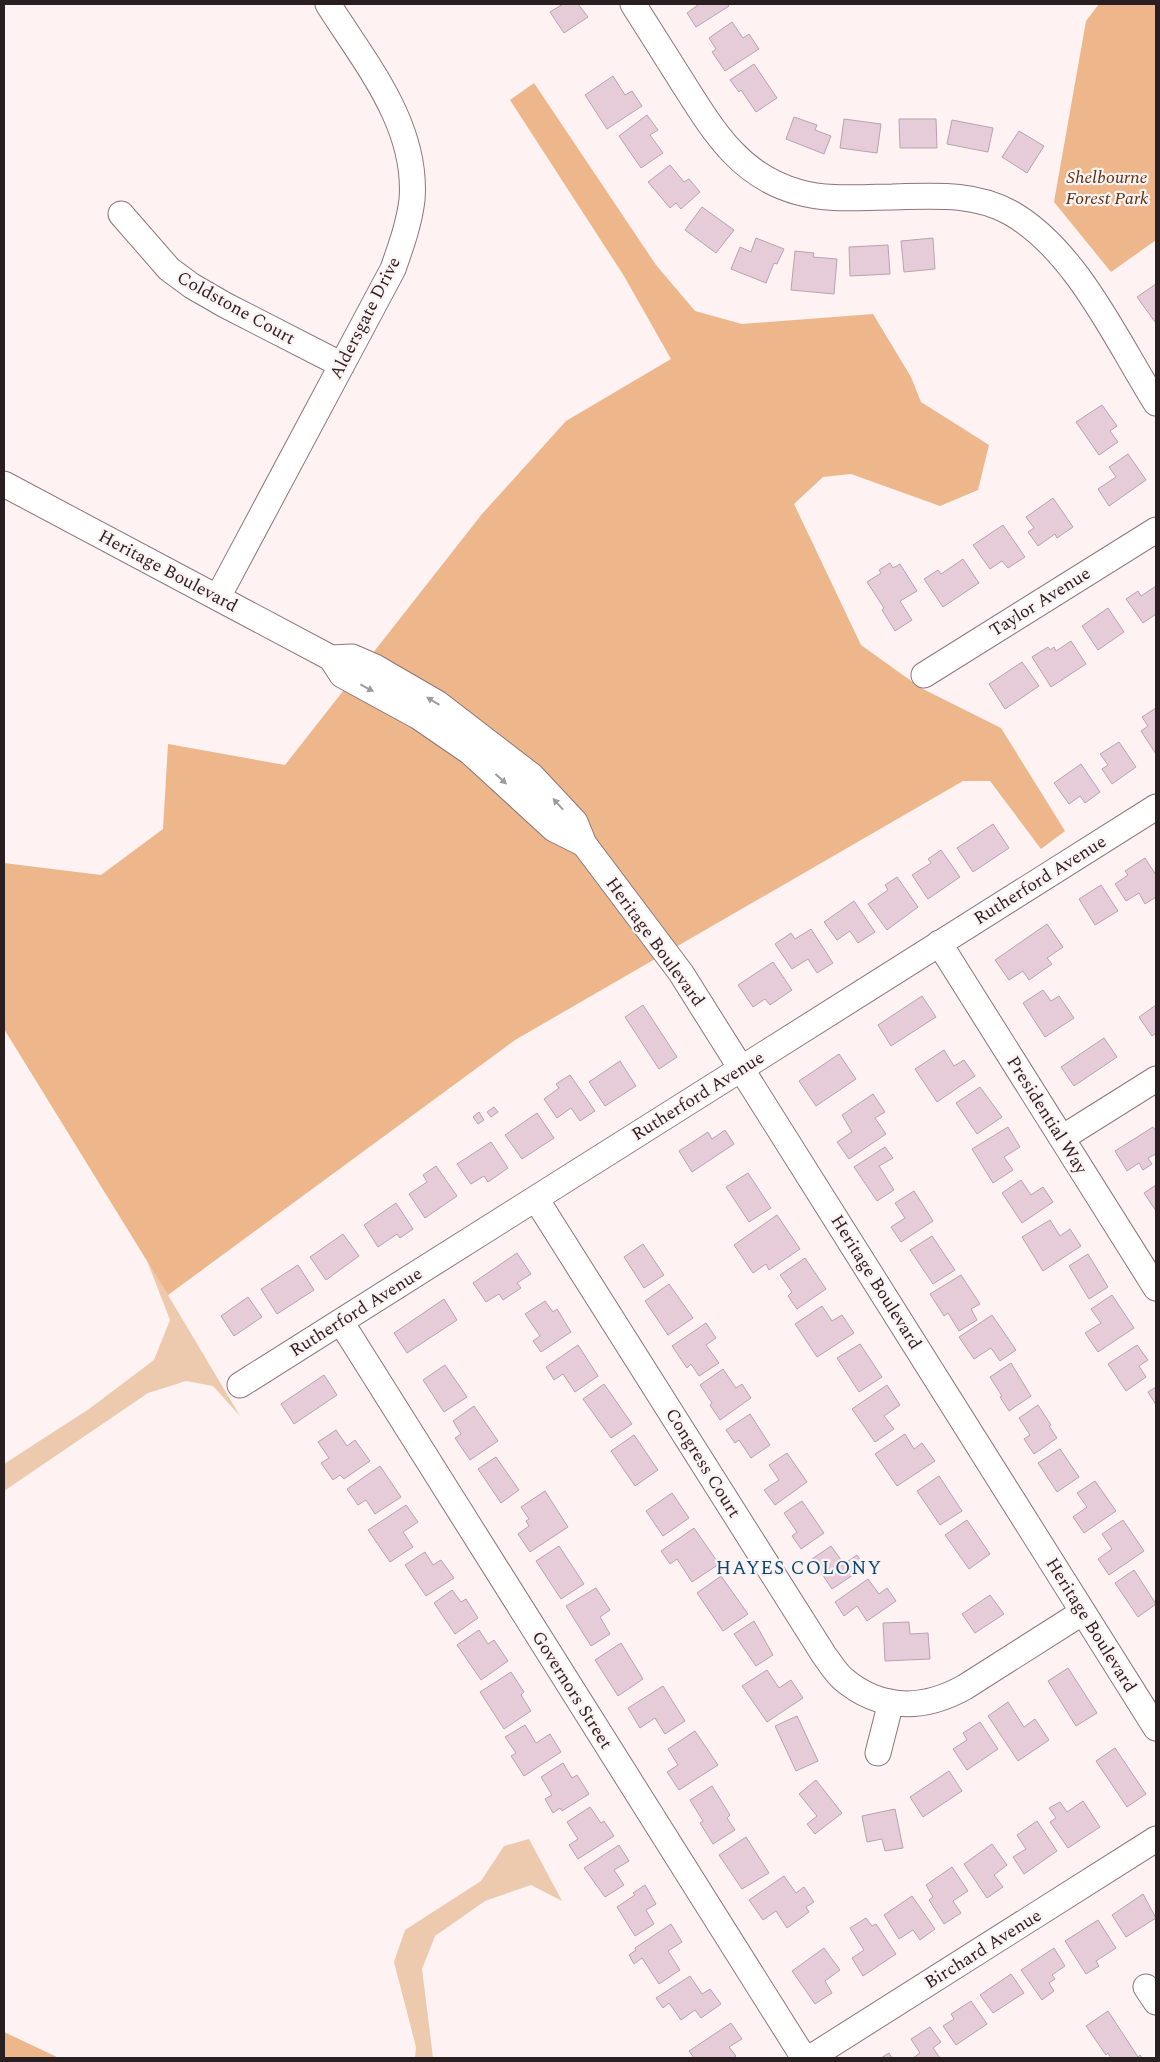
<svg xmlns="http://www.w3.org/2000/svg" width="1160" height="2062" font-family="Spectral,serif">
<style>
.green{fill:#edc9ad}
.forest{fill:#eeb78b}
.building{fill:#e5ccd8;stroke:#baa2ae}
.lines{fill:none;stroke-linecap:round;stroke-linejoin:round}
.minor-casing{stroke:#8f7578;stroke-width:27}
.minor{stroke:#fff;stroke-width:25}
.oneway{fill:#9f9a9b}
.labels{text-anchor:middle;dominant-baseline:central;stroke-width:4.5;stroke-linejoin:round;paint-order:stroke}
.park-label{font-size:18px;font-style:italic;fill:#563210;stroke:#fef2f3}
.street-label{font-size:18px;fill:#291e20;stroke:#fef2f3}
.neighbourhood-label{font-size:19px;letter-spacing:1px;fill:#044877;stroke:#fef2f3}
</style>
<rect width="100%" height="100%" fill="#fef2f3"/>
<path class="green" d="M 146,1258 L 240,1416 L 213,1386 L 186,1381 L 148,1393 L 4,1491 L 4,1464 L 89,1409 L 154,1360 L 170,1320 Z
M 529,1839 L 562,1901 L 531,1885 L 485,1901 L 435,1936 L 422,1969 L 433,2058 L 415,2058 L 416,2047 L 394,1962 L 405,1930 L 481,1881 L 504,1846 Z"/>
<path class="forest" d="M 1099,4 L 1156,4 L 1156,240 L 1111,272 L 1054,202 L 1086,21 Z
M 534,83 L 656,265 L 695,311 L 742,324 L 873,314 L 911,377 L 921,402 L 989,445 L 978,490 L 940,506 L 851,474 L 823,477 L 794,504 L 861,645 L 921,688 L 1001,728 L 1065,831 L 1041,849 L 990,781 L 963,781 L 515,1040 L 168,1295 L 4,1029 L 4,863 L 101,875 L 163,829 L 168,744 L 285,765 L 482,514 L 566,421 L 671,359 L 624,276 L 510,100 Z
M 4,2032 L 59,2058 L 4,2058 Z"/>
<path class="building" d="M 563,4 L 578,4 L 588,17 L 564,33 L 550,12 Z
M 697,4 L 727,4 L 729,6 L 696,27 L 687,13 L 698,5 Z
M 732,22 L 743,38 L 749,34 L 759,49 L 725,71 L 712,52 L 716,49 L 709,38 Z
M 754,64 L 777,98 L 756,112 L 741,90 L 739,92 L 730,80 Z
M 613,76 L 625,95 L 632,91 L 642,106 L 607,129 L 585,95 Z
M 647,115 L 658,130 L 650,135 L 663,153 L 641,168 L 619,136 Z
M 794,117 L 817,125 L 815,130 L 831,136 L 824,154 L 786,139 Z
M 844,119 L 881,124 L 877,153 L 840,148 Z
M 899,119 L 936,119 L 937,148 L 900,148 Z
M 952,120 L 993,128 L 988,152 L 947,144 Z
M 1019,131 L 1044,146 L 1027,173 L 1002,157 Z
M 670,165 L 684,182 L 689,179 L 700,192 L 681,209 L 676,203 L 670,208 L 648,182 Z
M 702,207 L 734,230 L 716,253 L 685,230 Z
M 756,238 L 784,249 L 777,264 L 774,263 L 766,283 L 731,269 L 740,247 L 751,252 Z
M 933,238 L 935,269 L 904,272 L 901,241 Z
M 888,245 L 890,274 L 850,276 L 849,247 Z
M 795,251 L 814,253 L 813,257 L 837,259 L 834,294 L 791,290 Z
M 1156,284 L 1156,321 L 1155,322 L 1137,297 Z
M 1102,405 L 1117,426 L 1110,431 L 1118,442 L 1099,455 L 1076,422 Z
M 1128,454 L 1146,480 L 1109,506 L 1098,489 L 1116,477 L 1109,467 Z
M 1053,498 L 1073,527 L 1057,538 L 1055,534 L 1038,546 L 1028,532 L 1034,528 L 1026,517 Z
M 1003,525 L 1025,557 L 1008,568 L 1002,561 L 990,569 L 973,545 Z
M 963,559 L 979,583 L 943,607 L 924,579 L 938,570 L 941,574 Z
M 890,563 L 893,568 L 900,564 L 917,591 L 900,601 L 912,620 L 895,631 L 882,610 L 884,608 L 867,582 L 881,573 L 879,570 Z
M 1156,586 L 1156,614 L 1143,623 L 1126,599 L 1138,591 L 1141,596 Z
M 1108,608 L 1124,632 L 1098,650 L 1082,626 Z
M 1071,641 L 1086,664 L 1051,687 L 1032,657 L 1048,647 L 1050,650 L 1054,647 L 1056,651 Z
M 1022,662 L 1039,686 L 1005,709 L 989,684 Z
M 1156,708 L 1156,754 L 1141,731 L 1148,726 L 1142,717 Z
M 1119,742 L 1136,767 L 1112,784 L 1102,769 L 1108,765 L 1100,754 Z
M 1081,764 L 1100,792 L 1085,803 L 1080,796 L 1069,804 L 1054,783 Z
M 993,824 L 1009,848 L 973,872 L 957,848 Z
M 941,850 L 960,877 L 928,899 L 912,875 L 931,863 L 928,859 Z
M 1145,858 L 1156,875 L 1156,897 L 1145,904 L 1139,893 L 1126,901 L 1115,884 L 1128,875 L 1125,871 Z
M 897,877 L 918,907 L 887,930 L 868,904 L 888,890 L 885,885 Z
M 1101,885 L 1118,911 L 1095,925 L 1079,899 Z
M 854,901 L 875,932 L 858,943 L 850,931 L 837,940 L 824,922 Z
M 1047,924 L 1063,947 L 1047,958 L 1052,964 L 1029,980 L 1023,971 L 1009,980 L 995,960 Z
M 811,929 L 833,963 L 817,973 L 808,959 L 792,969 L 775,944 L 791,933 L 795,939 Z
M 773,962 L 792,990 L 770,1005 L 765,999 L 753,1007 L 738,985 Z
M 1043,990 L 1051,1001 L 1059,996 L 1074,1018 L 1045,1037 L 1023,1003 Z
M 922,996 L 936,1017 L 891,1046 L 878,1025 Z
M 643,1005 L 677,1057 L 659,1069 L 625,1017 Z
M 1156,1005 L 1156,1033 L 1152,1036 L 1139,1017 Z
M 1104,1038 L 1117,1057 L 1074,1086 L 1061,1067 Z
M 944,1050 L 954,1066 L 964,1060 L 975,1076 L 937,1102 L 915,1069 Z
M 839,1054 L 856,1079 L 816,1106 L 799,1081 Z
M 620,1061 L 636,1086 L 605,1106 L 589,1082 Z
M 570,1075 L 595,1111 L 580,1121 L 571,1108 L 557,1118 L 544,1099 L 559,1088 L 556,1084 Z
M 980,1087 L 1002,1117 L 977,1134 L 956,1103 Z
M 873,1094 L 885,1112 L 875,1118 L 886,1134 L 849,1159 L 837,1142 L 852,1132 L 842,1115 Z
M 494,1107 L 498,1112 L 491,1117 L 487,1112 Z
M 479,1112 L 484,1120 L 478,1124 L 473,1117 Z
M 537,1113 L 554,1138 L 522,1159 L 505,1135 Z
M 1008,1127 L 1020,1147 L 1004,1157 L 1013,1170 L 993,1183 L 972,1149 Z
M 1153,1127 L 1156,1131 L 1156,1154 L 1148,1158 L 1152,1164 L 1143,1170 L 1139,1163 L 1127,1171 L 1115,1151 Z
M 725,1130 L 734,1144 L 692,1172 L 679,1151 L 708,1132 L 712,1139 Z
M 491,1142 L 508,1168 L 488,1182 L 484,1176 L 471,1184 L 457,1164 Z
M 885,1147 L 893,1158 L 879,1166 L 894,1190 L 877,1201 L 854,1167 Z
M 436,1166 L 457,1196 L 425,1218 L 409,1194 L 427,1182 L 423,1175 Z
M 748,1173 L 771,1208 L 749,1222 L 726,1187 Z
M 1021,1180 L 1031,1195 L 1043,1187 L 1053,1202 L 1022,1223 L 1002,1193 Z
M 1156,1185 L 1156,1211 L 1144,1193 Z
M 914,1191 L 933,1221 L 901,1242 L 891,1227 L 905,1218 L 895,1203 Z
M 396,1203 L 413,1229 L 400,1238 L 397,1234 L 378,1247 L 364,1225 Z
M 777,1215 L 800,1249 L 769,1270 L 766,1264 L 753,1273 L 734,1245 Z
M 1050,1220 L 1060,1236 L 1070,1229 L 1081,1246 L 1043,1271 L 1022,1237 Z
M 343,1234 L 359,1256 L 326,1280 L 310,1257 Z
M 932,1236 L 955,1270 L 933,1284 L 910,1250 Z
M 643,1244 L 664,1275 L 644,1288 L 624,1257 Z
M 517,1253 L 531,1274 L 517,1283 L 521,1288 L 503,1300 L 499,1294 L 486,1302 L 473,1283 Z
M 1088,1254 L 1108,1287 L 1089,1299 L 1069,1266 Z
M 805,1258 L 826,1289 L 797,1309 L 788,1296 L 792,1292 L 780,1275 Z
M 298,1265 L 314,1290 L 277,1314 L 261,1289 Z
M 961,1275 L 980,1304 L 971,1309 L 977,1320 L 959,1331 L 948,1313 L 944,1316 L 930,1294 Z
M 669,1284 L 693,1318 L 668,1335 L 645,1301 Z
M 1112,1295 L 1134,1328 L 1098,1352 L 1085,1333 L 1101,1323 L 1091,1309 Z
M 248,1297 L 262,1317 L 234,1336 L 221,1316 Z
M 444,1299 L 457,1320 L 407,1353 L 394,1333 Z
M 545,1301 L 553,1312 L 557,1309 L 571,1332 L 541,1352 L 533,1341 L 540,1336 L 525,1314 Z
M 822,1306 L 832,1321 L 842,1315 L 854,1333 L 817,1357 L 795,1324 Z
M 992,1315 L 1016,1350 L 1000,1361 L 991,1348 L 974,1359 L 959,1337 Z
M 706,1323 L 716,1338 L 706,1345 L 719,1363 L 699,1376 L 691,1364 L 687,1368 L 672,1346 Z
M 860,1344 L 882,1377 L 859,1392 L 837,1358 Z
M 578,1345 L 598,1376 L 575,1392 L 563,1374 L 554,1380 L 546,1367 Z
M 1137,1345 L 1148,1360 L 1139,1366 L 1146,1377 L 1126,1391 L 1108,1364 Z
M 1011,1363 L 1031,1396 L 1009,1411 L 1000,1397 L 1002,1396 L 990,1377 Z
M 445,1365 L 467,1397 L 444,1412 L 423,1380 Z
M 723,1369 L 736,1388 L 742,1384 L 751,1398 L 720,1420 L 710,1405 L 712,1403 L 700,1385 Z
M 324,1375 L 337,1395 L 294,1424 L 281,1404 Z
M 604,1384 L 632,1424 L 611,1438 L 583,1399 Z
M 887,1385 L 900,1405 L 884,1416 L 894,1429 L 875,1442 L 852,1409 Z
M 1156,1387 L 1156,1405 L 1148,1392 Z
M 1038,1405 L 1051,1425 L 1049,1426 L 1057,1438 L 1034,1454 L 1024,1439 L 1030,1435 L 1019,1418 Z
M 474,1406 L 498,1441 L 470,1460 L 455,1438 L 461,1434 L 453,1421 Z
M 750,1414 L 770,1445 L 751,1458 L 739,1440 L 735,1443 L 726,1430 Z
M 336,1430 L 347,1446 L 355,1440 L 370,1461 L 344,1479 L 340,1475 L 333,1480 L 321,1463 L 329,1458 L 318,1442 Z
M 905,1434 L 914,1449 L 922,1443 L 935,1461 L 897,1486 L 875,1454 Z
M 634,1435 L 658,1470 L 635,1486 L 611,1451 Z
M 1060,1449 L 1079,1477 L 1057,1492 L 1038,1463 Z
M 787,1453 L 807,1482 L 775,1505 L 764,1490 L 779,1480 L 769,1465 Z
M 496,1457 L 519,1490 L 501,1503 L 478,1469 Z
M 380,1466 L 401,1497 L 375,1514 L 366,1500 L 358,1505 L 347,1489 Z
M 939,1476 L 962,1511 L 940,1525 L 917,1491 Z
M 1095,1481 L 1116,1511 L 1084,1533 L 1073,1517 L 1087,1507 L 1077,1493 Z
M 545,1491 L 568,1527 L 530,1552 L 518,1534 L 529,1526 L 526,1521 L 529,1519 L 521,1507 Z
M 672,1493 L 689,1518 L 663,1536 L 646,1511 Z
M 802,1501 L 824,1533 L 801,1549 L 792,1536 L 797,1532 L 784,1513 Z
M 406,1505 L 418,1522 L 403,1532 L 413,1547 L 390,1562 L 368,1530 Z
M 967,1520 L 990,1554 L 969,1569 L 945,1535 Z
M 1123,1520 L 1144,1551 L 1109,1575 L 1098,1559 L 1112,1549 L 1102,1534 Z
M 694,1528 L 719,1564 L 692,1582 L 677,1559 L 670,1564 L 661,1551 Z
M 559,1546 L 584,1584 L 561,1599 L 536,1561 Z
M 831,1546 L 844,1564 L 857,1555 L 865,1567 L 832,1589 L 812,1559 Z
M 425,1552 L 433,1565 L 441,1560 L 454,1578 L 426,1596 L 405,1565 Z
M 1134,1570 L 1156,1604 L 1138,1617 L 1115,1583 Z
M 721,1576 L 748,1614 L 723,1631 L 697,1593 Z
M 868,1579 L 879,1594 L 887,1588 L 896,1601 L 867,1621 L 857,1606 L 844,1616 L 835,1602 Z
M 596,1588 L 610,1610 L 600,1617 L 610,1634 L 591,1646 L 566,1606 Z
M 452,1590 L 461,1602 L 466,1599 L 478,1618 L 455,1634 L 434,1603 Z
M 990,1595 L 1004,1614 L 975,1633 L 962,1614 Z
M 754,1621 L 773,1655 L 756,1666 L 734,1634 Z
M 909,1622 L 910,1634 L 928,1633 L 930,1659 L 885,1661 L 883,1623 Z
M 479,1630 L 488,1644 L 494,1640 L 508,1661 L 481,1680 L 457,1645 Z
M 621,1643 L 643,1679 L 618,1696 L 595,1660 Z
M 1068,1668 L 1097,1713 L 1076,1726 L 1048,1681 Z
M 767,1670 L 779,1688 L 791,1680 L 803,1698 L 767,1722 L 742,1686 Z
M 511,1672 L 524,1692 L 521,1695 L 531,1711 L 504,1729 L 480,1692 Z
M 663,1686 L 685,1721 L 665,1734 L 655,1718 L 640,1728 L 628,1708 Z
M 1008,1702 L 1024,1727 L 1035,1719 L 1049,1740 L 1018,1761 L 988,1716 Z
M 797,1716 L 818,1761 L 796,1771 L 775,1726 Z
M 980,1722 L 998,1749 L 967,1770 L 953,1749 L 967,1740 L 963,1733 Z
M 525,1725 L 536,1743 L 550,1734 L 561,1752 L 524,1776 L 511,1756 L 516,1753 L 505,1737 Z
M 695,1731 L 718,1765 L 679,1790 L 667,1772 L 678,1765 L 668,1749 Z
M 1115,1748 L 1146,1794 L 1127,1807 L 1096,1761 Z
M 563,1763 L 572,1778 L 577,1775 L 589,1794 L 562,1811 L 560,1808 L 553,1813 L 545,1799 L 552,1795 L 541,1777 Z
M 949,1771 L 962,1791 L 923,1817 L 910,1797 Z
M 816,1780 L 842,1813 L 815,1834 L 807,1824 L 817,1816 L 799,1794 Z
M 712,1786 L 730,1815 L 727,1818 L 735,1830 L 713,1844 L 700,1823 L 703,1821 L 690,1800 Z
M 1083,1801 L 1100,1827 L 1068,1848 L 1050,1822 L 1056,1818 L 1049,1808 L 1060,1802 L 1067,1812 Z
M 590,1807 L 601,1823 L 604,1821 L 614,1836 L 578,1859 L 569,1845 L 578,1839 L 567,1822 Z
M 895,1809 L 903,1848 L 885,1851 L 882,1839 L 867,1842 L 862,1816 Z
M 1037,1821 L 1057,1851 L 1024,1874 L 1013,1857 L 1026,1849 L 1017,1835 Z
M 746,1837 L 769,1873 L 742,1889 L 719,1855 Z
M 992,1844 L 1007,1865 L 994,1875 L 1003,1887 L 987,1898 L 964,1864 Z
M 619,1845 L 629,1861 L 614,1870 L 624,1885 L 605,1897 L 584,1868 Z
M 952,1867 L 968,1891 L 953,1901 L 961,1913 L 944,1924 L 929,1900 L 933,1897 L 926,1885 Z
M 784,1876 L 796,1893 L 804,1887 L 814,1902 L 806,1907 L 809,1912 L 787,1928 L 776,1911 L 763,1920 L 749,1900 Z
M 645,1885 L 656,1904 L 646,1910 L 654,1924 L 635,1936 L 617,1907 L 635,1895 L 633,1893 Z
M 1143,1894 L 1156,1918 L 1126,1937 L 1112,1915 Z
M 912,1896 L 935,1929 L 920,1940 L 913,1930 L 899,1939 L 884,1915 Z
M 866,1918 L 872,1926 L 876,1924 L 896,1954 L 863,1976 L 852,1958 L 864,1950 L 850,1928 Z
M 1098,1920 L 1116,1948 L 1096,1961 L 1099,1966 L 1086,1974 L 1065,1941 Z
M 671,1924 L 682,1942 L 668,1951 L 680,1970 L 659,1984 L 642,1958 L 634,1964 L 629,1955 L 636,1950 L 635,1948 Z
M 824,1948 L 840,1970 L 825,1981 L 832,1993 L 815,2004 L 792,1971 Z
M 1054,1948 L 1065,1966 L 1052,1975 L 1055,1979 L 1049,1983 L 1054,1991 L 1042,2000 L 1021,1970 Z
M 1011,1974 L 1024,1993 L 993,2013 L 980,1995 Z
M 690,1976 L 702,1994 L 710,1989 L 721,2004 L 701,2018 L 695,2010 L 681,2020 L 669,2003 L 663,2008 L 656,1998 Z
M 971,2001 L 987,2024 L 956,2045 L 943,2026 L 954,2019 L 951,2014 Z
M 1108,2011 L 1138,2057 L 1140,2055 L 1142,2058 L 1111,2058 L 1108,2053 L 1106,2055 L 1086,2026 Z
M 731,2023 L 742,2039 L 729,2047 L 736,2056 L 733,2058 L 694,2058 L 689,2051 Z
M 930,2027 L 941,2042 L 933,2048 L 940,2058 L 913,2058 L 920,2053 L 911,2039 Z
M 889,2053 L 892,2058 L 881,2058 Z"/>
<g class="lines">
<g class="minor-casing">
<path id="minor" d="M 633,4 C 649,29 665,55 681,80 C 712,129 739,176 798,192 C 830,201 860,197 892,197 C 932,196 974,192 1011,213 C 1076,250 1117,341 1156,403
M 121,214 L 169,269 L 192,286 L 225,305 L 342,365
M 4,484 L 331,658 L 342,675 L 419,717 L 470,752 L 554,829 L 584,844
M 218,597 L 393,269 C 401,246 409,224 412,200 C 418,125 365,63 328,4
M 331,658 L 352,657 L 375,667 L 437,703 L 532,776 L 575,822 L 584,844 L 681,973 L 1156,1728
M 924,675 L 1156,530
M 939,943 L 1156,1288
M 1062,1138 L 1156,1079
M 536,1199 L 824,1655 C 830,1663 836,1673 843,1679 C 881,1711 924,1710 965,1687 L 1083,1612
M 341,1322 L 804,2058
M 240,1385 L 1156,807
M 878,1753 L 891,1702
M 1146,1987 L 1156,2002
M 810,2058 L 1156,1839"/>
</g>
<use href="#minor" class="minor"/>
</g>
<defs><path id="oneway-solid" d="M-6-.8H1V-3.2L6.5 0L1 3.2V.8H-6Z" transform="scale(1.25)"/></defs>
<g class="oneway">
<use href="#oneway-solid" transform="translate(367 688) rotate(28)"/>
<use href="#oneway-solid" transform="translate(433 701) rotate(-149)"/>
<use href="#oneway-solid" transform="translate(501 779) rotate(42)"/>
<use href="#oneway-solid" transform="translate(558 804) rotate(-132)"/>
</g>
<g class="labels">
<g class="park-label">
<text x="1107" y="177">Shelbourne<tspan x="1107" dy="21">Forest Park</tspan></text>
</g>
<g class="street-label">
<text transform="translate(236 308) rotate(29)">Coldstone Court</text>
<text transform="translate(365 318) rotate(-63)">Aldersgate Drive</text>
<text transform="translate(168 571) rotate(28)">Heritage Boulevard</text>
<text transform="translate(1040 602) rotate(-32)">Taylor Avenue</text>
<text transform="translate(1040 880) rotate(-32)">Rutherford Avenue</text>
<text transform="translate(655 942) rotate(54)">Heritage Boulevard</text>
<text transform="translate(698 1096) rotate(-32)">Rutherford Avenue</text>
<text transform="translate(1047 1115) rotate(58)">Presidential Way</text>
<text transform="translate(876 1282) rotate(58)">Heritage Boulevard</text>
<text transform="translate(356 1312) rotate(-32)">Rutherford Avenue</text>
<text transform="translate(703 1463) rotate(58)">Congress Court</text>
<text transform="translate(1091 1625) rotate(58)">Heritage Boulevard</text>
<text transform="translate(572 1690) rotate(58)">Governors Street</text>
<text transform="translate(983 1949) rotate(-32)">Birchard Avenue</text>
</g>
<g class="neighbourhood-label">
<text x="799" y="1568">HAYES COLONY</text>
</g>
</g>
<rect width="1160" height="2062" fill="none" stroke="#291e20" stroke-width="10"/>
</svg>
